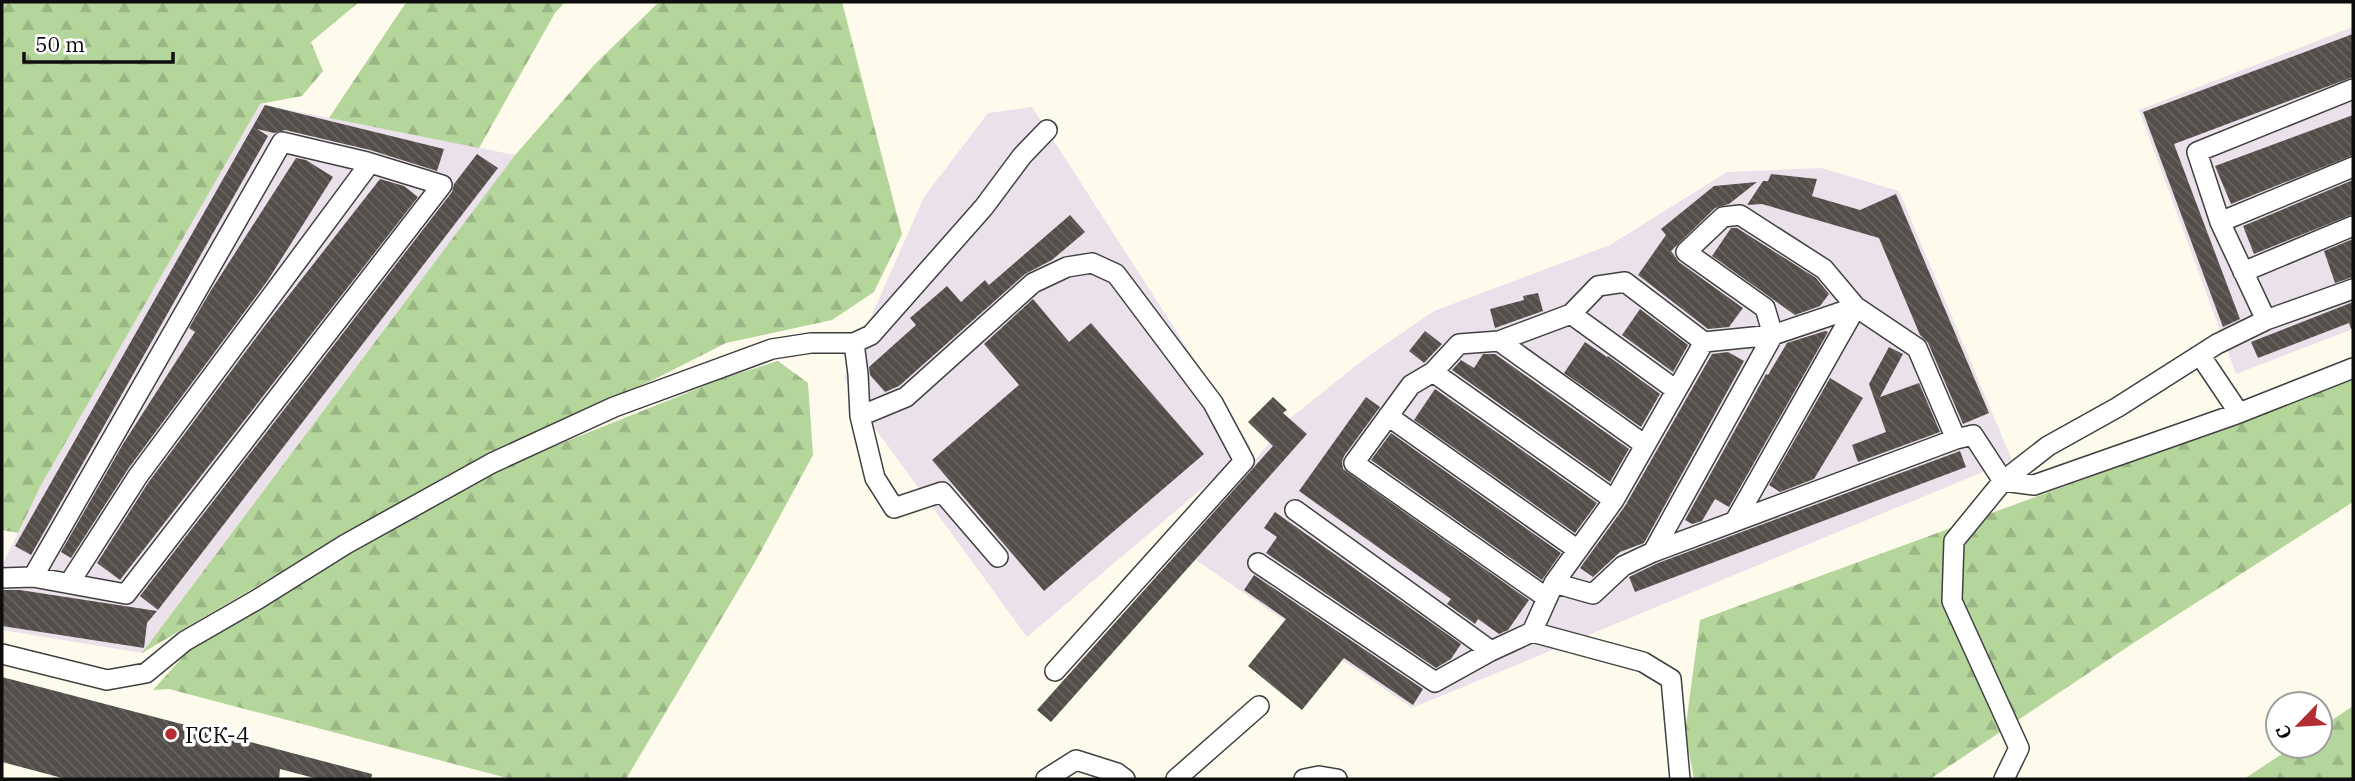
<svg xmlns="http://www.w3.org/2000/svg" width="2355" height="781" font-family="'IBM Plex Serif',serif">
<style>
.industrial{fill:#eae1eb}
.forest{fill:url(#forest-firs)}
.building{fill:url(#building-back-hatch)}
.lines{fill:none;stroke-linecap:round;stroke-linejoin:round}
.minor-casing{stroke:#404040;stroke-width:22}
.minor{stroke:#fff;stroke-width:19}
.poi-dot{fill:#b32e34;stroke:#fff;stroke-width:2.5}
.labels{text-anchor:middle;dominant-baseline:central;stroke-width:7;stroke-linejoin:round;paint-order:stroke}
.poi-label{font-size:23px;fill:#0d0d0d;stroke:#fff;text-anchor:start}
</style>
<defs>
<pattern id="forest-firs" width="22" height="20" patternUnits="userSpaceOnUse" patternTransform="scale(1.75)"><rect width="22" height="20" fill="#b4d69a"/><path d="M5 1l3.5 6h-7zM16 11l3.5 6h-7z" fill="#9ab684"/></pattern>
<pattern id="building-back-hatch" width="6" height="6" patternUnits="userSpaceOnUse" patternTransform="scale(1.75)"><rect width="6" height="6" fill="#544e4a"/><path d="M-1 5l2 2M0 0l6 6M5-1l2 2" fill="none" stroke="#686360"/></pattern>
</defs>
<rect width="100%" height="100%" fill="#fefbed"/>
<path class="industrial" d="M 2353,27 L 2353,329 L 2236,374 L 2139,110 Z
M 260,104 L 515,155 L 142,653 L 2,630 L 2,566 L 40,487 Z
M 1032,107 L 1251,447 L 1027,637 L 869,420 L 844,378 L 924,197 L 988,113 Z
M 1821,168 L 1899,191 L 2012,460 L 1412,708 L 1181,550 L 1288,420 L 1367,357 L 1434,311 L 1610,245 L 1727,172 Z"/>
<path class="forest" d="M 2,2 L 359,2 L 311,42 L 323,71 L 302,96 L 260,104 L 40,487 L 18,533 L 2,530 Z
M 409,2 L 565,2 L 555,13 L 479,148 L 329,118 L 405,4 Z
M 659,2 L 842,2 L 902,234 L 874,292 L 832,320 L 726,343 L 657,378 L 448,475 L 142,653 L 515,155 L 595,64 Z
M 778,361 L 808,383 L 813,455 L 755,562 L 626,779 L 511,779 L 169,689 L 153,690 L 201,637 L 500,468 L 724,378 Z
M 2353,376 L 2353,502 L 2135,642 L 1930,779 L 1694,779 L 1685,732 L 1700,620 L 2248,419 Z
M 2353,706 L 2353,779 L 2244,779 L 2294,746 L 2320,746 L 2320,728 Z"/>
<path class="building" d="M 2353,34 L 2353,77 L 2174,144 L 2240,319 L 2223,327 L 2143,112 Z
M 265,105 L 444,149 L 437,171 L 370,150 L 285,130 L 274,133 L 257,129 L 268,136 L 31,555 L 15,546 Z
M 2353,115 L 2353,155 L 2231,204 L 2215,166 Z
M 477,154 L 498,168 L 158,610 L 140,596 L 452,192 L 454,184 Z
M 296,158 L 306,160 L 333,177 L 268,280 L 128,469 L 71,558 L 61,552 L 123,444 L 195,332 L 189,328 L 210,292 Z
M 1771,174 L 1817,179 L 1812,196 L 1860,210 L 1896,194 L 1989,413 L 1963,424 L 1928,343 L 1920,335 L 1879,238 L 1762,204 L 1747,205 L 1763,181 L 1768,181 Z
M 380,179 L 404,186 L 418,197 L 120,580 L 97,563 L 148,483 L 264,327 Z
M 2353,180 L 2353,214 L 2254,254 L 2243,226 Z
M 1757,182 L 1729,204 L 1715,208 L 1671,251 L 1679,262 L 1743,308 L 1729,327 L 1708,329 L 1638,275 L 1666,235 L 1661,229 L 1714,186 Z
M 1070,215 L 1085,232 L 1052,260 L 1025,274 L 899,386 L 885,392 L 870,375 L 869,367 L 916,325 L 910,318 L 947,286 L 961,302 L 985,280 L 989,285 Z
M 1731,228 L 1737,228 L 1816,278 L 1829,294 L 1820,306 L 1795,315 L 1712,256 Z
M 2353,239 L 2353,277 L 2335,283 L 2324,251 Z
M 1538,293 L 1543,311 L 1495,328 L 1490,309 L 1524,300 L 1523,296 Z
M 1033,299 L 1069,342 L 1091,323 L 1204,454 L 1044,591 L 932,460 L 1019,385 L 984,344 Z
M 2353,302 L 2353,328 L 2351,329 L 2349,323 L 2258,358 L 2251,342 Z
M 1640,309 L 1688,345 L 1673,372 L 1622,335 Z
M 1425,331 L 1442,344 L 1424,363 L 1409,351 Z
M 1825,331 L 1828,332 L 1729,507 L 1715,499 L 1702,521 L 1692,524 L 1685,520 L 1766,374 L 1768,375 L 1787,343 Z
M 1585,342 L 1607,357 L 1608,356 L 1660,394 L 1641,427 L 1564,373 Z
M 1889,347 L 1903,354 L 1880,397 L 1919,383 L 1940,432 L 1858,462 L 1852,445 L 1886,432 L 1869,384 Z
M 1728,352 L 1744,361 L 1644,543 L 1620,552 L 1593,577 L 1580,568 L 1625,506 L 1712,354 Z
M 1483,354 L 1495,354 L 1629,449 L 1610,482 L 1452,370 L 1461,360 L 1474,368 Z
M 1830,378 L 1863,398 L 1814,479 L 1780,492 L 1769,485 Z
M 1435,389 L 1597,503 L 1575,533 L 1414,420 Z
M 1273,397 L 1287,410 L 1283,413 L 1307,434 L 1051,722 L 1037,710 L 1273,446 L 1248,422 Z
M 1366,397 L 1380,407 L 1344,456 L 1342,462 L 1343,469 L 1529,600 L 1508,630 L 1499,634 L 1478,619 L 1475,624 L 1447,604 L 1451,599 L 1299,491 Z
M 1391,433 L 1561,553 L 1542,580 L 1371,460 Z
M 1960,451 L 1966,467 L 1635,592 L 1629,577 L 1658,563 Z
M 1275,512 L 1461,644 L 1451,659 L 1436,668 L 1266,553 L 1277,537 L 1264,528 Z
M 1254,575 L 1423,689 L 1413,705 L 1344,658 L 1302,710 L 1248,666 L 1286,619 L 1244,590 Z
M 2,590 L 20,590 L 157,611 L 147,623 L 144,648 L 2,626 Z
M 2,677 L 372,774 L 371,779 L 318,779 L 280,769 L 279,779 L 66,779 L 2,762 Z"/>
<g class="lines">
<g class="minor-casing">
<path id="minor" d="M 2220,222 L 2353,167
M 2243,272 L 2353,226
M 1571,314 L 1676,390
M 2266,320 L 2220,222 L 2197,152 L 2353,89
M 1499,341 L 1571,314 L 1598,286 L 1625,282 L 1704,342
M 854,343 L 858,374 L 860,416
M 2200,355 L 2239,413
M 1433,372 L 1614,500
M 1388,416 L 1578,550
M 1295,510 L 1491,651 L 1532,632 L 1554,583 L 1614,500 L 1704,342 L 1773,335 L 1856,307 L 1917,348 L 1956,439
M 1653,552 L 1773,335 L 1765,308 L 1686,252 L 1723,217 L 1740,215 L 1824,269 L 1856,307 L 1735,521
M 998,557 L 942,492 L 894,508 L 875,478 L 860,416 L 906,397 L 1033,283 L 1067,267 L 1092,263 L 1116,274 L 1213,403 L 1244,461 L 1055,671
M 1258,563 L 1435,682 L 1491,651
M 2,578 L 33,577 L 126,594 L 442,185 L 367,162 L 282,142 L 33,577
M 70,582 L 138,476 L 370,163
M 1554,583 L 1593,594 L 1623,566 L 1653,552 L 1956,439 L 1973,435 L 2003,481 L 2034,485 L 2239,413 L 2353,368
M 1547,598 L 1354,463 L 1411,385 L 1433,372 L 1459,344 L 1499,341 L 1645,445
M 1532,632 L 1643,662 L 1671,679 L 1680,779
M 2,654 L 107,680 L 146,673 L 185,641 L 258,599 L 346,544 L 492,463 L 614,407 L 772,349 L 811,343 L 854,343 L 871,335 L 984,207 L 1022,156 L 1047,130
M 1046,779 L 1076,760 L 1117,773 L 1125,779
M 1176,779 L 1259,706
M 1304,779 L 1319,776 L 1337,779
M 2004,779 L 2019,748 L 1952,601 L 1954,541 L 2003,481 L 2048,446 L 2118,407 L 2217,344 L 2266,320 L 2353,289"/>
</g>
<use href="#minor" class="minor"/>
</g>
<circle class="poi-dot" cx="171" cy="734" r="7"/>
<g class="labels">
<g class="poi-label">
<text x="185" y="734">ГСК-4</text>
</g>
</g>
<rect width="2355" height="781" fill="none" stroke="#0d0d0d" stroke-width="7"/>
<g transform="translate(2299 725) rotate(245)"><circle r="33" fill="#ffffff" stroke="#9e9e9e" stroke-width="2"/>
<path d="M0-5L12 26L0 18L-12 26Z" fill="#b32e34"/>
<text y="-10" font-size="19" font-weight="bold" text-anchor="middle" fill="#0d0d0d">С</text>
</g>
<path d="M24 52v10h149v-10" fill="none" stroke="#0d0d0d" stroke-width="3.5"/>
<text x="35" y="52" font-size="21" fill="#0d0d0d" stroke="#ffffff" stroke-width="5" paint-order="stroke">50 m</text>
</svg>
